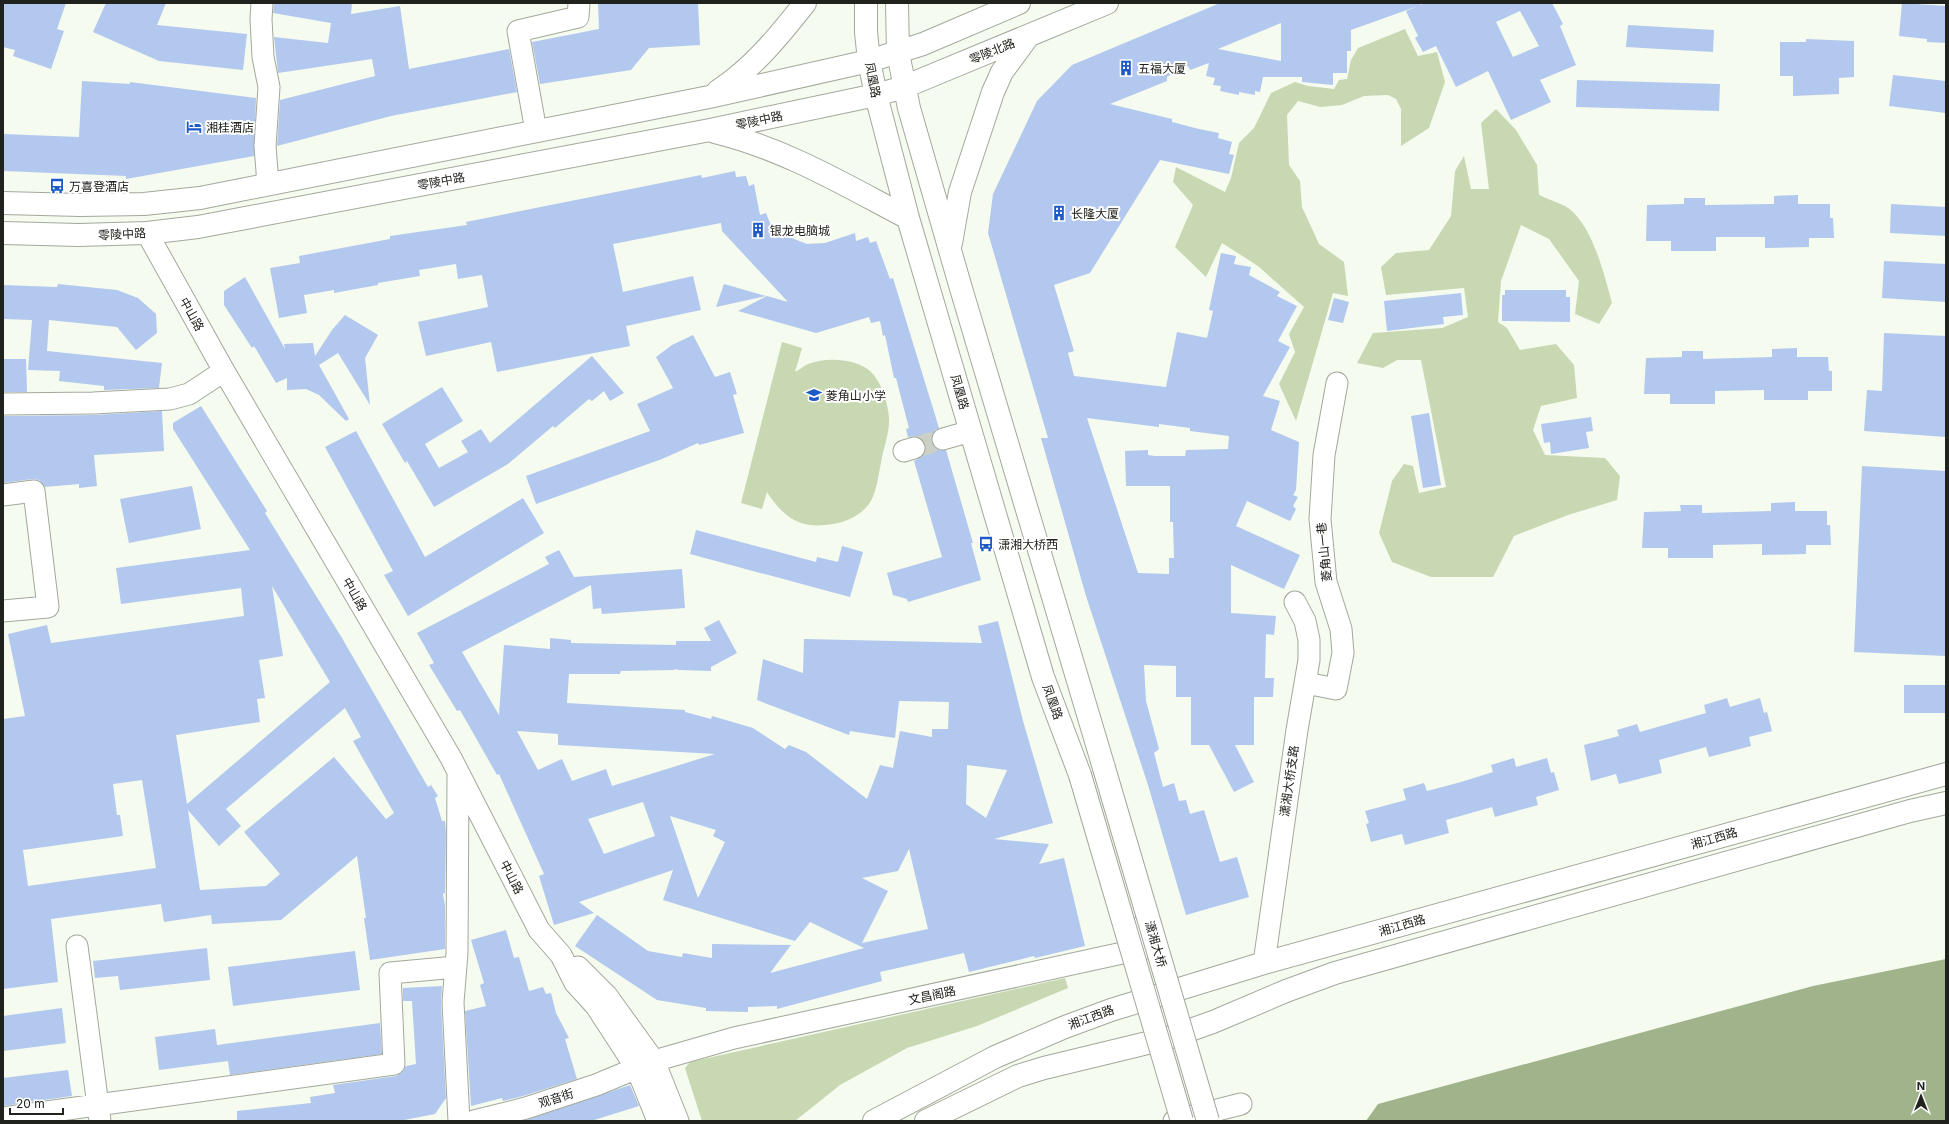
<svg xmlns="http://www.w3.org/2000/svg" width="1949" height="1124" font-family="Inter,'Noto Sans SC',sans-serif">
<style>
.green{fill:#c8d8b3}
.water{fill:#a1b38b}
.building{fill:#b2c8ee;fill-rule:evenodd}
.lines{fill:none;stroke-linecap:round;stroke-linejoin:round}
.minor-tunnel{stroke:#cad0c4;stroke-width:21;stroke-dasharray:21 10;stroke-linecap:butt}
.minor-casing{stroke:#a3a89c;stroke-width:23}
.major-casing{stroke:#a3a89c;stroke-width:24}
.minor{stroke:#fff;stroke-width:21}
.major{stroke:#fff;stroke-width:22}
.major-bridge-casing{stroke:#a3a89c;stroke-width:24;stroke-linecap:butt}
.major-bridge{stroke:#fff;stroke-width:22}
.labels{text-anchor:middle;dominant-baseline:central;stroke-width:4;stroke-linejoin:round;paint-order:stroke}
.street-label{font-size:12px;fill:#20221d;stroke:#fff}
.poi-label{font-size:12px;fill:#20221d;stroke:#fff;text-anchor:start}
</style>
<rect width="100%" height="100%" fill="#f5fbee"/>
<path class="green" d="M 1405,29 L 1418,56 L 1437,52 L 1445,82 L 1429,128 L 1401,146 L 1401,109 L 1396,99 L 1388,95 L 1364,96 L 1342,105 L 1320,107 L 1298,101 L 1287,115 L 1289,165 L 1300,181 L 1302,207 L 1319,244 L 1344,262 L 1348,296 L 1333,293 L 1296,421 L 1279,384 L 1295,352 L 1289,334 L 1304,307 L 1258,266 L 1222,243 L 1206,277 L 1175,247 L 1193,205 L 1173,182 L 1176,167 L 1225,192 L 1231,178 L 1239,143 L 1254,128 L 1271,93 L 1295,82 L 1308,86 L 1334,89 L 1339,80 L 1347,79 L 1351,60 L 1358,48 Z
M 1496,109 L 1516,130 L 1537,165 L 1539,195 C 1547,199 1557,202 1565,206 C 1592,222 1604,274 1612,303 L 1599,324 L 1575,314 L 1579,281 L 1549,239 L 1521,225 L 1501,281 L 1498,322 L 1507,328 L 1520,350 L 1556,344 L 1574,365 L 1577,398 L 1541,406 L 1533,430 L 1545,455 L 1605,458 L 1620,476 L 1617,500 L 1568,515 L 1514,536 L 1493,577 L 1431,577 L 1392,562 L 1379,533 L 1392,481 L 1404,464 L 1413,466 L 1419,493 L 1446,487 L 1421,360 L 1397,360 L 1383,368 L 1357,363 L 1373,333 L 1442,328 L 1468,317 L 1464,288 L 1386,295 L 1381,267 L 1396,253 L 1429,250 L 1451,216 L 1455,171 L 1464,156 L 1471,189 L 1489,189 L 1481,123 Z
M 782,342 L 802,348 L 795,372 C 799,370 804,366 808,364 C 826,357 855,358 870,371 C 882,382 888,403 889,418 C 890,432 883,449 881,463 C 878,475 877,493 869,504 C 858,518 842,524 824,525 C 797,528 781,514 767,492 L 762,509 L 741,503 Z
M 1065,978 L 1068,988 L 977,1026 L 907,1048 L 840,1085 L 795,1121 L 702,1121 L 685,1068 L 690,1062 Z"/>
<path class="water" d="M 1946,959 L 1946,1121 L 1366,1121 L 1378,1104 L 1813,986 Z"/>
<path class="building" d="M 3,3 L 66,3 L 57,29 L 64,31 L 51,69 L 13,56 L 15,50 L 3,47 Z
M 106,3 L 166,3 L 157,25 L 247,34 L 243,70 L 159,61 L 93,32 Z
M 274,3 L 352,3 L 351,14 L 400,6 L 409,69 L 509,49 L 517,92 L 391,116 L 277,146 L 280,100 L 375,76 L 372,59 L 278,73 L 274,37 L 328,43 L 331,23 L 273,13 Z
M 598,3 L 698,3 L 700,45 L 649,48 L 631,70 L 540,84 L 532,42 L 599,29 Z
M 1220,3 L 1420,3 L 1421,5 L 1424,3 L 1552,3 L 1563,24 L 1560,26 L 1576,65 L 1540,80 L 1551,102 L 1511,120 L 1488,71 L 1456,87 L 1436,46 L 1423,52 L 1415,38 L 1418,36 L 1406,11 L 1418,6 L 1351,30 L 1351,51 L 1347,51 L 1347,73 L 1333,73 L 1333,85 L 1302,82 L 1302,77 L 1263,77 L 1260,92 L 1255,91 L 1255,95 L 1239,92 L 1239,95 L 1220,91 L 1221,86 L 1213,85 L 1215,78 L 1206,76 L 1209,63 L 1190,70 L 1188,66 L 1167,77 L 1167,81 L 1110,104 L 1172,119 L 1172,122 L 1199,129 L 1219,133 L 1218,138 L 1232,142 L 1229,154 L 1234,155 L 1229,174 L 1160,160 L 1090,273 L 1054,285 L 1074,351 L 1068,353 L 1074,376 L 1166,387 L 1177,332 L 1207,338 L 1213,311 L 1209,310 L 1221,253 L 1236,256 L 1234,264 L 1251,267 L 1249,275 L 1280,292 L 1277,296 L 1297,306 L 1278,341 L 1290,347 L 1263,396 L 1280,401 L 1271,430 L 1299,442 L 1296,490 L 1293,495 L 1298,497 L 1293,506 L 1296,509 L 1290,521 L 1247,501 L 1236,526 L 1300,555 L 1284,589 L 1231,565 L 1231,613 L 1276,616 L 1274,635 L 1266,634 L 1265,678 L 1274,678 L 1273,697 L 1254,697 L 1254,745 L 1235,745 L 1254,782 L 1234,792 L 1209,745 L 1191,745 L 1191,697 L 1176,697 L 1176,666 L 1144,665 L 1146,701 L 1159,749 L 1154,753 L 1163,787 L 1174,783 L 1179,801 L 1186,800 L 1190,814 L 1204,810 L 1220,862 L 1237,857 L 1249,897 L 1186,915 L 1148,785 L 1086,596 L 1041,438 L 1048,438 L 988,233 L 993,194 L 1037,101 L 1072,65 ZM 1520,11 L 1539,46 L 1513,57 L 1496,22 ZM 1281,23 L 1281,61 L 1218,49 ZM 1087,418 L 1159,427 L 1159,424 L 1190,428 L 1190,431 L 1229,436 L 1228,449 L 1186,450 L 1185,456 L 1155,456 L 1148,455 L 1148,450 L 1125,451 L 1126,486 L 1170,486 L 1170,522 L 1173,522 L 1174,558 L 1169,558 L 1169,574 L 1138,573 Z
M 1902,3 L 1946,6 L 1946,43 L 1927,42 L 1927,39 L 1899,36 Z
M 1628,25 L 1714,30 L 1713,52 L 1626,47 Z
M 1806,39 L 1854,41 L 1854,77 L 1839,78 L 1839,94 L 1793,96 L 1793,76 L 1780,76 L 1780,42 L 1806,42 Z
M 1893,75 L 1946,81 L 1946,113 L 1889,106 Z
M 1577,80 L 1720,84 L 1719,111 L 1576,107 Z
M 82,81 L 130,84 L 130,82 L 256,98 L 254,156 L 126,179 L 126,176 L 3,171 L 3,134 L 79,137 Z
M 735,171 L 736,177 L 746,176 L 749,186 L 754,184 L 760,215 L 766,213 L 770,223 L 776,232 L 807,244 L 825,243 L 855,233 L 856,241 L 868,237 L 870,243 L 876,241 L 890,279 L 893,278 L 939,428 L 935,430 L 932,436 L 932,443 L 934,447 L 940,450 L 946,450 L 973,543 L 971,543 L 981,580 L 908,602 L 907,599 L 893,595 L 887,573 L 942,557 L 914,461 L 923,456 L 926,451 L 926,445 L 922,440 L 917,436 L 908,437 L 906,429 L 909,428 L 896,378 L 894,378 L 885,335 L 883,336 L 880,321 L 871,323 L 869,317 L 816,333 L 738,311 L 767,296 L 788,302 L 722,231 L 721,223 L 613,244 L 623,292 L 693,276 L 701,310 L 626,326 L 630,346 L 497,372 L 491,342 L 426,356 L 418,322 L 488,307 L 482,275 L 458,279 L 456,264 L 419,270 L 420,276 L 378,283 L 378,285 L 334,293 L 334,290 L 304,295 L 307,313 L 279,318 L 270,268 L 300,263 L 299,256 L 390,239 L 390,236 L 467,225 L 466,222 L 701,175 L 702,178 Z
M 1798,195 L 1798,204 L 1830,204 L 1830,218 L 1833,218 L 1834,238 L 1809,238 L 1809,247 L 1765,248 L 1765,237 L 1716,237 L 1716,251 L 1671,251 L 1671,241 L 1646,241 L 1647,205 L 1684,204 L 1684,198 L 1705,198 L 1705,205 L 1774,204 L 1774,196 Z
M 1891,204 L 1946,207 L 1946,236 L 1890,233 Z
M 1884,261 L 1946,264 L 1946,302 L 1882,298 Z
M 245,277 L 285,349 L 284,344 L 313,343 L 315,356 L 332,330 L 345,315 L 378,335 L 365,358 L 370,405 L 338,353 L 319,365 L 349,419 L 346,421 L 319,395 L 306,389 L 287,390 L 287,378 L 276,383 L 254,346 L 252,348 L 224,305 L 224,291 Z
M 58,284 L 117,290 L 138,298 L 156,314 L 157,333 L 136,350 L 117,327 L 49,320 L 47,351 L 162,363 L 159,388 L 104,390 L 104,386 L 59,381 L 60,371 L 28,370 L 32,320 L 3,319 L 3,285 L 57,287 Z
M 724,284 L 766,296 L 716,307 Z
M 1505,290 L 1566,290 L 1566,297 L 1570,297 L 1570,322 L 1502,321 L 1502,295 L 1505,295 Z
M 1461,293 L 1463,315 L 1443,317 L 1444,324 L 1387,331 L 1384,301 Z
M 1334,298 L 1349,302 L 1343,323 L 1328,320 Z
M 1884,333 L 1946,336 L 1946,437 L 1864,431 L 1867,390 L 1882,391 Z
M 693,335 L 715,377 L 730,372 L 737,394 L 733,395 L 744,433 L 699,445 L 698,443 L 662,459 L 536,504 L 526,476 L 650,431 L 637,404 L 673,388 L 656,357 L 672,345 Z
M 1797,348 L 1797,357 L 1828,357 L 1829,371 L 1832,371 L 1832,391 L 1808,391 L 1808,400 L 1764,400 L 1764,390 L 1715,391 L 1715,404 L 1670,404 L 1670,394 L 1644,394 L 1646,358 L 1682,357 L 1682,351 L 1703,351 L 1703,359 L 1772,357 L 1772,349 Z
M 592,356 L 624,393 L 610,401 L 604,391 L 592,401 L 589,399 L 555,428 L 553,426 L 508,464 L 434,507 L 407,461 L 405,463 L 382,424 L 442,387 L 463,421 L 425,444 L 439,468 L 468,452 L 461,441 L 481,429 L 490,443 Z
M 3,359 L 26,359 L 27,392 L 3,392 Z
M 201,406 L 267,511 L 265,513 L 342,638 L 428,787 L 431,785 L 438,796 L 435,798 L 442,821 L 445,821 L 446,833 L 445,893 L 443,894 L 445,906 L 445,949 L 370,960 L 364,918 L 366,918 L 357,856 L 281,920 L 212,924 L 211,915 L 164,922 L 161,904 L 51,919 L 58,982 L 3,989 L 3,719 L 25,716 L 8,634 L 47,625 L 51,643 L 244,616 L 241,588 L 121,604 L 116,568 L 250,550 L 173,429 L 173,423 ZM 272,586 L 330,682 L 187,804 L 176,735 L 260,722 L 257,699 L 265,698 L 259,660 L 283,656 ZM 345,708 L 361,737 L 353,741 L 394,813 L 386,819 L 334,757 L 244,832 L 280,874 L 266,886 L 200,890 L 188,810 L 219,846 L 241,826 L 226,809 ZM 142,780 L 156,868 L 28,886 L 23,850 L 123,836 L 120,815 L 117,815 L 113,784 Z
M 162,411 L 164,451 L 94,455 L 97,486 L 79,488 L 79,484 L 45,487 L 39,480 L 33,479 L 3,483 L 3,416 L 94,415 Z
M 1429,413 L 1441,485 L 1423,488 L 1411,416 Z
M 1591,417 L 1593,431 L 1586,432 L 1589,448 L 1551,454 L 1550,442 L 1544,443 L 1541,424 Z
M 356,431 L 425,557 L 523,498 L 544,533 L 408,616 L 384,575 L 393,571 L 325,447 Z
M 1862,466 L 1946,471 L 1946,656 L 1854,652 Z
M 192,486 L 201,529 L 129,543 L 120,499 Z
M 1795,502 L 1795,511 L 1827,511 L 1827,525 L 1830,525 L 1831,545 L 1806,545 L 1806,554 L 1762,555 L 1762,544 L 1713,545 L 1713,558 L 1668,558 L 1668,548 L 1642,548 L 1644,512 L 1681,511 L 1680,505 L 1702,505 L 1702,513 L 1771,511 L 1771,503 Z
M 696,530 L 816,562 L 817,557 L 838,562 L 842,546 L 863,552 L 850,597 L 690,554 Z
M 559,550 L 574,577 L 682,569 L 685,608 L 602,614 L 601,608 L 593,609 L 591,585 L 462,652 L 499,715 L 504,645 L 550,649 L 550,638 L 571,640 L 571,643 L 618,644 L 676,645 L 676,641 L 711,641 L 704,628 L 719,620 L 737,653 L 711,667 L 711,671 L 679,670 L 675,669 L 674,670 L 621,671 L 620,674 L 569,674 L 567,703 L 685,710 L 685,712 L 711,719 L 712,716 L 753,728 L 785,749 L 789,745 L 806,752 L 867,799 L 880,765 L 893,768 L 900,731 L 932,737 L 932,729 L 948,729 L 949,702 L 899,701 L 895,738 L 850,731 L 849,735 L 757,700 L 763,659 L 803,673 L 804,639 L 982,643 L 978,626 L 998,621 L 1023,721 L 1053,823 L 994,839 L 1049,844 L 1039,864 L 1064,858 L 1085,946 L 1035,958 L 1034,956 L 969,972 L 964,953 L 880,972 L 882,981 L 777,1009 L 777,1006 L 748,1007 L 748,1012 L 706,1011 L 706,1008 L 657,1000 L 575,946 L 597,915 L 648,951 L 682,957 L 683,953 L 712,958 L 712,944 L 791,945 L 770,973 L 864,948 L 810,922 L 795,941 L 663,900 L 673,870 L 579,902 L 594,913 L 554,925 L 539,876 L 544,874 L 499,774 L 497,775 L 460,710 L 457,711 L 429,665 L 434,663 L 417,633 L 549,564 L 545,557 ZM 517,731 L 558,734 L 558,745 L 715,754 L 612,786 L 606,769 L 572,781 L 562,759 L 538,770 ZM 967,765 L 1007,770 L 986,818 L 966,804 ZM 643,802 L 655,836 L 604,854 L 588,819 ZM 670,816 L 716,830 L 713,836 L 725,842 L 698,898 ZM 909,849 L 928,929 L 862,943 L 888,891 L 862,878 L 898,871 Z
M 1904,685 L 1946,685 L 1946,713 L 1904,713 Z
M 1727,698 L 1730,707 L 1760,698 L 1764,713 L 1767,712 L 1772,731 L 1749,737 L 1751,746 L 1709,757 L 1706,747 L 1659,760 L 1662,773 L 1619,784 L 1616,774 L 1591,781 L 1584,745 L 1619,736 L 1617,730 L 1637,724 L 1640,732 L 1706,713 L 1704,705 Z
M 1514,758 L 1516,767 L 1547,758 L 1551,773 L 1554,772 L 1559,790 L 1536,797 L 1538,805 L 1495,817 L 1492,807 L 1446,820 L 1449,833 L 1405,845 L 1402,834 L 1371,842 L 1366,824 L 1369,823 L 1365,811 L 1406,800 L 1403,789 L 1424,783 L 1427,791 L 1461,782 L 1493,772 L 1491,765 Z
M 506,930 L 514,958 L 519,957 L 529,991 L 543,987 L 546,994 L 551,993 L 556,1013 L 569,1038 L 565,1039 L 577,1079 L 523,1096 L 503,1101 L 502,1098 L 471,1106 L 465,1011 L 486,1006 L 480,985 L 484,983 L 471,940 Z
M 207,948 L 210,980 L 120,990 L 118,976 L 95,978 L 93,961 Z
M 355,951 L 360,990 L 233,1006 L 228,967 Z
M 442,986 L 441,1003 L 446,1098 L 435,1114 L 399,1121 L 237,1121 L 237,1111 L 311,1103 L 310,1097 L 335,1093 L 333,1085 L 396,1076 L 401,1073 L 406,1066 L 416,1064 L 412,1001 L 403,1001 L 403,988 Z
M 62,1008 L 66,1043 L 3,1051 L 3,1016 Z
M 380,1023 L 382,1054 L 230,1075 L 228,1061 L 159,1070 L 155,1037 L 215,1029 L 217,1045 Z
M 68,1070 L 72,1096 L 3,1106 L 3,1078 Z
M 630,1085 L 639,1106 L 591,1121 L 523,1121 Z"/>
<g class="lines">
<path class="minor-tunnel" d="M 914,448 L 943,439"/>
<g class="minor-casing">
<path id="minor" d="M 262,3 L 261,19 L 263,57 L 269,87 L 265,146 L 268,184
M 536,131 L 518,31 L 578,17 L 579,3
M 147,233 L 224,371 L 451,758 L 539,930 L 561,955 L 575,983 L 596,1006 L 637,1069 L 658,1121
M 3,404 L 93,403 L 170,399 L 189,394 L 224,371
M 943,439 L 971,431
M 904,451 L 914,448
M 3,495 L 34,491 L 48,607 L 3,611
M 1306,683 L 1336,689 L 1343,653 L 1341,629 L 1326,582 L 1320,519 L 1324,455 L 1337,383
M 458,775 L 457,953 L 453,1002 L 459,1121
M 77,946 L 100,1121
M 1264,963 L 1297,730 L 1309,660 L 1309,640 L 1305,621 L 1295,602
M 578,967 L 607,996 L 654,1061 L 678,1121
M 3,1118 L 394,1064 L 390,973 L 456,967
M 474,1121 L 526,1108 L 596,1085 L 654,1061 L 734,1038 L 1150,947 L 1143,925
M 1174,1121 L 1241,1104"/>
</g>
<g class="major-casing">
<path id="major" d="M 866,3 L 866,32 L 869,61 L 876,95 L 908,218 L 1043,677 L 1080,775
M 897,3 L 898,53 L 909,108 L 960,285 L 1104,768
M 718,91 C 753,68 779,36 805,3
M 715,132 C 785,149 845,185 908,218
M 3,203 L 80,205 L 144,204 L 200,198 L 709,97 L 869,61 L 923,44 L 1019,3
M 3,233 L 79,235 L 147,233 L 198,227 L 710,130 L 876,95 L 904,87 L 1107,3
M 951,243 L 960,192 L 993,92 L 1002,72 L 1027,38
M 874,1121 L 995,1057 L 1065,1027 L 1111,1010 L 1264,963 L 1946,774
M 926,1121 L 1018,1076 L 1044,1068 L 1168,1038 L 1213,1022 L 1286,991 L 1335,973 L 1910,811 L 1946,803"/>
</g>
<use href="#minor" class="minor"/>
<use href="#major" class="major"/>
<g class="major-bridge-casing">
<path id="major-bridge" d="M 1104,768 L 1208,1121
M 1080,775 L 1182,1121"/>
</g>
<use href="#major-bridge" class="major-bridge"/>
</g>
<defs>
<g id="building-bare" transform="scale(1.2)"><path d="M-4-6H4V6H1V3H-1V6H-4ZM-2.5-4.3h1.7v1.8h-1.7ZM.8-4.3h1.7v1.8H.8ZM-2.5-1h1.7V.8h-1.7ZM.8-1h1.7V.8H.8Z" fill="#1d5ac6" stroke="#fff" stroke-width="2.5" paint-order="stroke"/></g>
<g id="hotel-bare" transform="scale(1.2)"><path d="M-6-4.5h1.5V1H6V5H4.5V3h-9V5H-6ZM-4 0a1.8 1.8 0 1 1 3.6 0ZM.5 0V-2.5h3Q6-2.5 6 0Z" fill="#1d5ac6" stroke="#fff" stroke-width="2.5" paint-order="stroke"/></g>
<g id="bus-bare" transform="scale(1.2)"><path d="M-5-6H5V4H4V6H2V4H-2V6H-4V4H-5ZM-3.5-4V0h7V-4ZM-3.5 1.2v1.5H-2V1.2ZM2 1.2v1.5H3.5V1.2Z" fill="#1d5ac6" stroke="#fff" stroke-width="2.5" paint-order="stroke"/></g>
<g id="school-bare" transform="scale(1.2)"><path d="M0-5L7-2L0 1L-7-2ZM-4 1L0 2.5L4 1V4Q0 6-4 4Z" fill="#1d5ac6" stroke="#fff" stroke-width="2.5" paint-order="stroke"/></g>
</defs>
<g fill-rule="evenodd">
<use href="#building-bare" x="1126" y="68"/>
<use href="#hotel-bare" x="194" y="127"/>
<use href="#bus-bare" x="57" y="186"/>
<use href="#building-bare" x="1059" y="213"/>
<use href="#building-bare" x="758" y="230"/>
<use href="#school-bare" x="814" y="395"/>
<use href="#bus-bare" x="986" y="544"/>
</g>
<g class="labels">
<g class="street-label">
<text transform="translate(992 51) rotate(-22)">零陵北路</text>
<text transform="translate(873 80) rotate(79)">凤凰路</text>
<text transform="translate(759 120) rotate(-12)">零陵中路</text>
<text transform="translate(441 181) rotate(-11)">零陵中路</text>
<text transform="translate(122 234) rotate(-3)">零陵中路</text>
<text transform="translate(192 314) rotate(61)">中山路</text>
<text transform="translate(960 392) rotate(74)">凤凰路</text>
<text transform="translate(1324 552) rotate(-96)">菱角山一巷</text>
<text transform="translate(355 594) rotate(60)">中山路</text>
<text transform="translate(1053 702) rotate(70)">凤凰路</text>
<text transform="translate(1289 781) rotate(-82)">潇湘大桥支路</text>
<text transform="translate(1714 838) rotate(-16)">湘江西路</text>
<text transform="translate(512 877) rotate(63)">中山路</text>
<text transform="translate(1402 925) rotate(-16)">湘江西路</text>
<text transform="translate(1156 944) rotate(74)">潇湘大桥</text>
<text transform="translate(932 995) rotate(-12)">文昌阁路</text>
<text transform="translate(1091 1017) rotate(-20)">湘江西路</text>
<text transform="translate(556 1098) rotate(-18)">观音街</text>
</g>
<g class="poi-label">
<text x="1138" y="68">五福大厦</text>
<text x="206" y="127">湘桂酒店</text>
<text x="69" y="186">万喜登酒店</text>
<text x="1071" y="213">长隆大厦</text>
<text x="770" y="230">银龙电脑城</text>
<text x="826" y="395">菱角山小学</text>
<text x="998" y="544">潇湘大桥西</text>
</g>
</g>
<rect width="1949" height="1124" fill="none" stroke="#20221d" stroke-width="8"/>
<g transform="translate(1921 1096)" stroke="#ffffff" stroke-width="3" paint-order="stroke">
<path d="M0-3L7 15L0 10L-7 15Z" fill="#20221d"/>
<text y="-6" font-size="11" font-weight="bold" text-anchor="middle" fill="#20221d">N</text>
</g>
<path d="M10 1108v6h53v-6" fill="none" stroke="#20221d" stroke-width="2"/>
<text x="16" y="1108" font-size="12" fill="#20221d" stroke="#ffffff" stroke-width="3" paint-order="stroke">20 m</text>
</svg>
